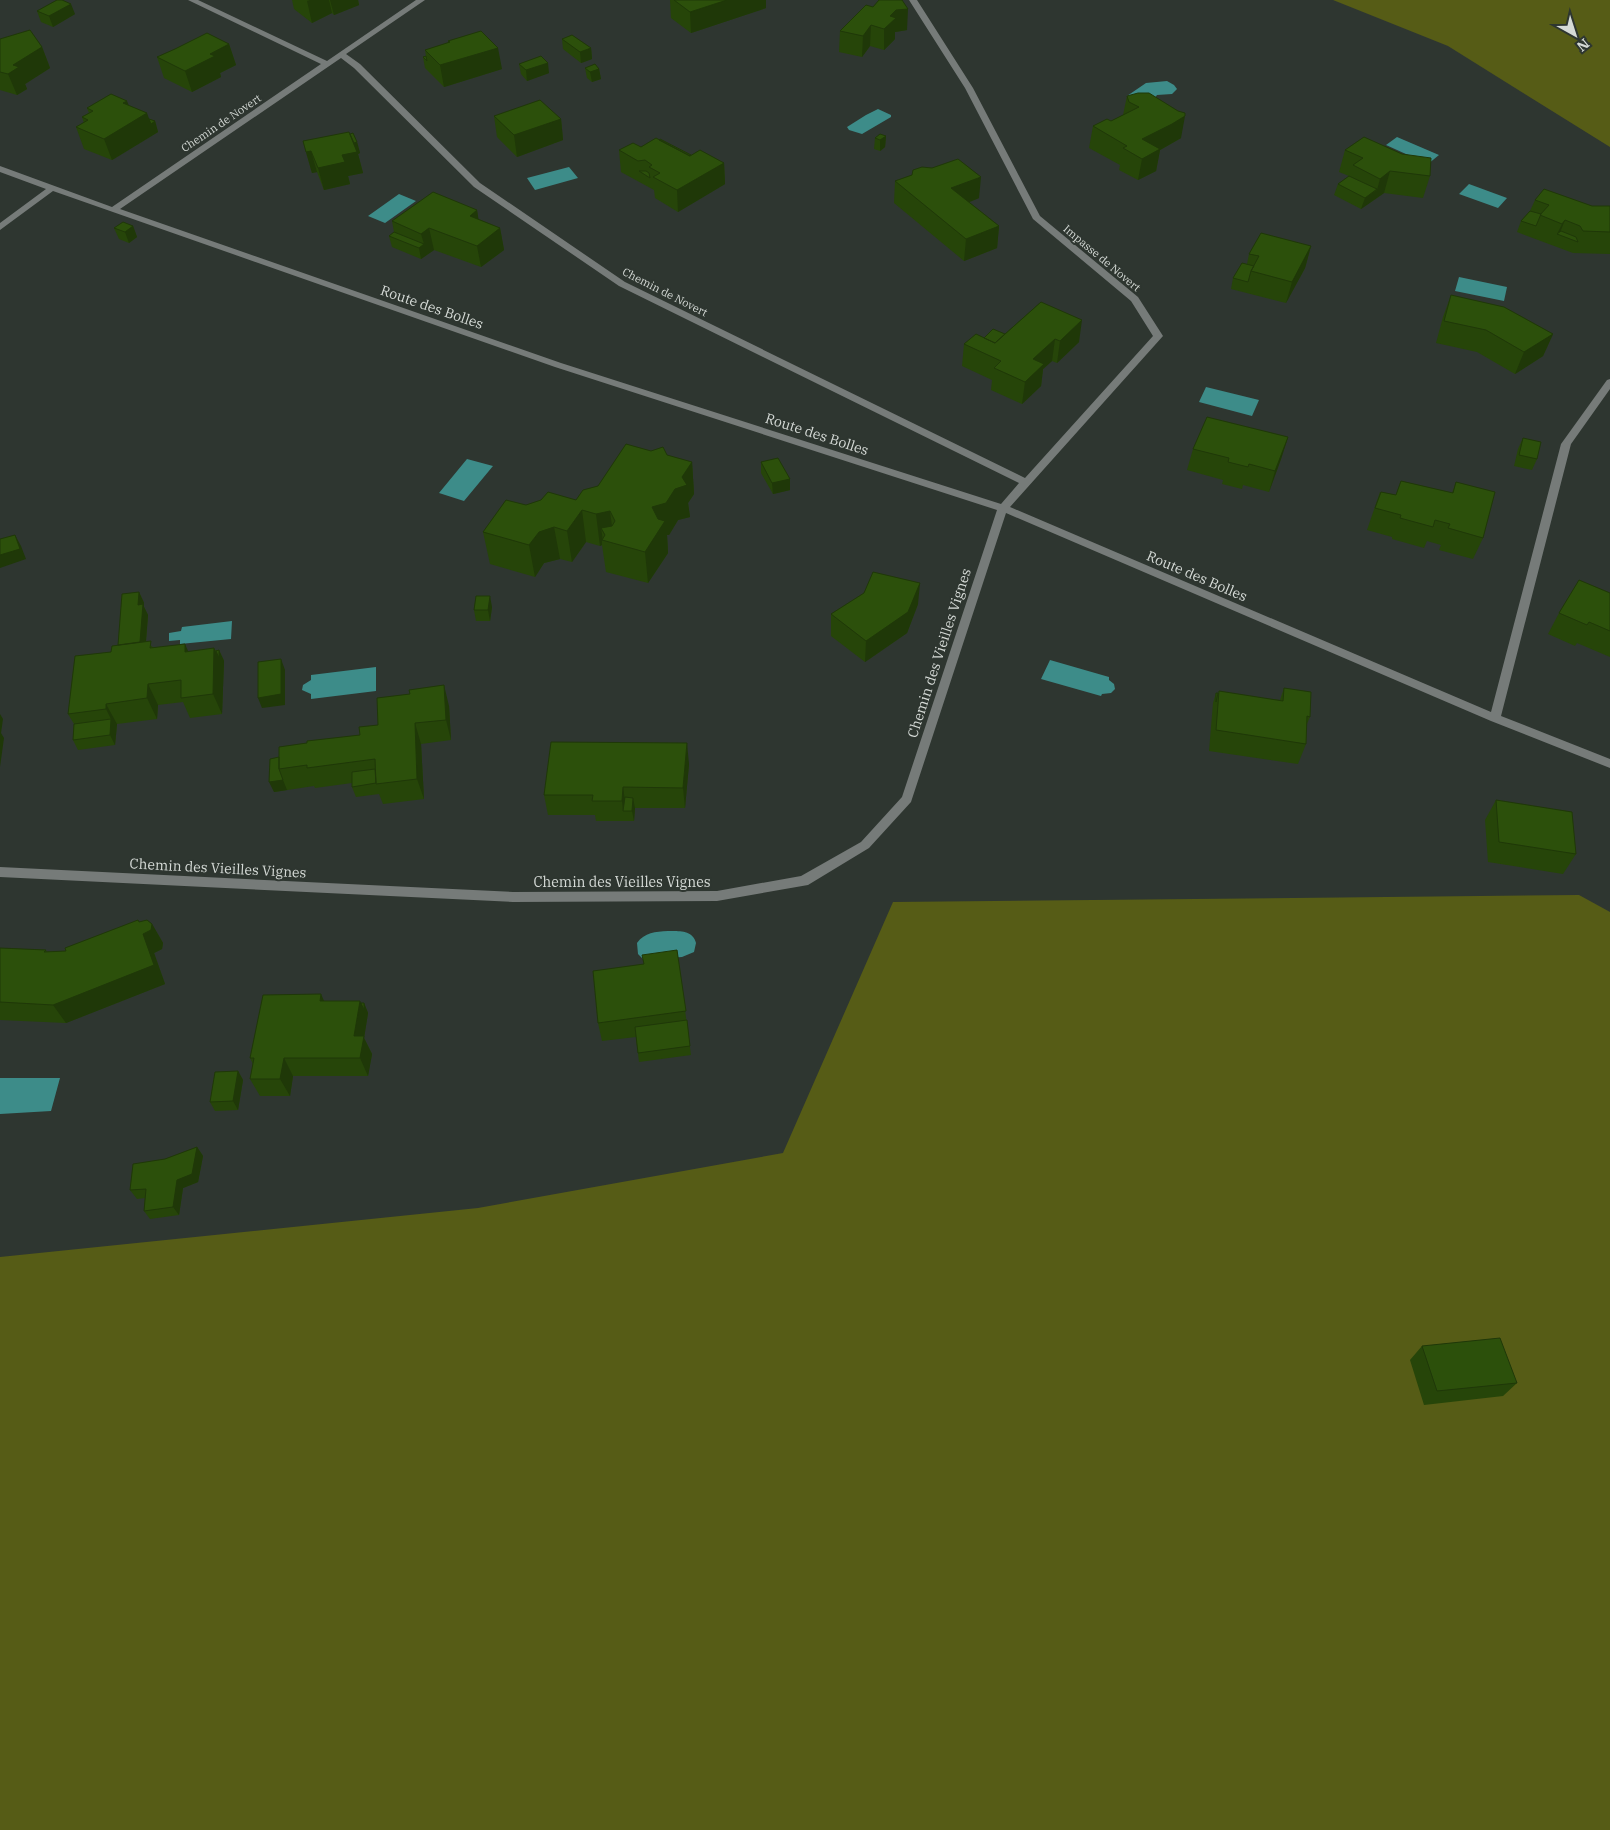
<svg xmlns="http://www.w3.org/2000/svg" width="1610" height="1830" font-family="'IBM Plex Serif',serif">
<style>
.green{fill:#565c16}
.water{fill:#3d8c89}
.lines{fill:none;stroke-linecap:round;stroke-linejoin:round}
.minor{fill:#767b79;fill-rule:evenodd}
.wall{fill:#264509}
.shaded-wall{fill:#1f3808}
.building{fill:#2c500b;stroke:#1f3808}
.labels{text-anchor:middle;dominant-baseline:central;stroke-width:4;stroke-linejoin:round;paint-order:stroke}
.far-street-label{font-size:11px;fill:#d5dad6;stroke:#2e3630}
.street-label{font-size:14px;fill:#d5dad6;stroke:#2e3630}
</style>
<rect width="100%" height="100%" fill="#2e3630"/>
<path class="green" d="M 1333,0 L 1610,0 L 1610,147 L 1448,46 Z
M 1579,895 L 1610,912 L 1610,1830 L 0,1830 L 0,1257 L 478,1208 L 783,1153 L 893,902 Z"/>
<path class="water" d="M 1167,81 L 1174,85 L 1177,89 L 1172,94 L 1157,95 L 1154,99 L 1127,96 L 1146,83 Z
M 878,109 L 891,115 L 891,117 L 862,134 L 849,130 L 847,127 L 866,115 Z
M 1397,137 L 1439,155 L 1428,164 L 1386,145 Z
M 569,167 L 578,178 L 535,190 L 527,178 Z
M 1469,184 L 1507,198 L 1498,208 L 1459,194 Z
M 399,194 L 416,201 L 385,223 L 368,216 Z
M 1459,277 L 1507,287 L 1504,301 L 1455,291 Z
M 1206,387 L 1259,400 L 1252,416 L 1199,402 Z
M 467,459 L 493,466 L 464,501 L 439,493 Z
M 232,621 L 231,639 L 180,644 L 180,640 L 169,641 L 169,633 L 181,631 L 182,627 Z
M 1050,660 L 1109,677 L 1109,680 L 1114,684 L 1115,689 L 1111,693 L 1102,694 L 1101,696 L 1041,679 Z
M 376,667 L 376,691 L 311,699 L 311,694 L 302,690 L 303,685 L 311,680 L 311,675 Z
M 668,931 C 679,931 693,930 696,943 L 694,952 L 682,957 L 644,960 L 638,954 L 637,943 C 645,932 655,932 668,931 Z
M 0,1078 L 60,1078 L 51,1111 L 0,1114 Z"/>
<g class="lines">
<path class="minor" d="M 188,0 L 198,0 L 327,61 L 416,0 L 425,0 L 346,54 L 360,64 L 480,183 L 625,282 L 1025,478 L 1153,336 L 1131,301 L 1033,219 L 965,88 L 909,0 L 917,0 L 973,88 L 1040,216 L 1138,297 L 1163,336 L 1010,507 L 1491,712 L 1561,444 L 1607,380 L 1610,379 L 1610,389 L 1571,444 L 1501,716 L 1610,759 L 1610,768 L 1491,721 L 1006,513 L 911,802 L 869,848 L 808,885 L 717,901 L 513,902 L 0,877 L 0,867 L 513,892 L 717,891 L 801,876 L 861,842 L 902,797 L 997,510 L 555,367 L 53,191 L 0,230 L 0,223 L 46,189 L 0,172 L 0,166 L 112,207 L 321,64 ZM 341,58 L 354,68 L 474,187 L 619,286 L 1019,483 L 1001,504 L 561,363 L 120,209 Z"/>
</g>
<path class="wall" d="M 292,0 L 358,0 L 359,5 L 334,15 L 332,13 L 312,23 L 294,9 Z
M 670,0 L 766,0 L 766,8 L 691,33 L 671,18 Z
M 902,0 L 907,30 L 895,32 L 895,39 L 884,50 L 870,46 L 862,57 L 839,52 L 840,31 L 873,7 Z
M 37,11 L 75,14 L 53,27 L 41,22 Z
M 0,39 L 42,47 L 50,68 L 25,84 L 27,89 L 17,95 L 0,90 Z
M 562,39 L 591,48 L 592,59 L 581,63 L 563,49 Z
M 448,41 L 502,69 L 444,87 L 425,68 L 423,57 L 426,56 L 425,50 L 449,43 Z
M 229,44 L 236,65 L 220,73 L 221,77 L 192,92 L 164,78 L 157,57 Z
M 519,64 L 549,73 L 527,81 L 521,74 Z
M 585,68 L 599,69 L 601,79 L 592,82 L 587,78 Z
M 1127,96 L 1181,138 L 1160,150 L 1156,171 L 1138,180 L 1119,170 L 1120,165 L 1089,148 L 1093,126 L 1111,121 L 1123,115 Z
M 87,108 L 149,119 L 155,121 L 158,132 L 112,160 L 84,149 L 76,127 L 84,123 L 82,117 L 89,113 Z
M 494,116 L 561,119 L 563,140 L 517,157 L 497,137 Z
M 886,136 L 885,147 L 880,151 L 874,149 L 875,138 Z
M 303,141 L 357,142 L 360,153 L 358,154 L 363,173 L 348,176 L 350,184 L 324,190 L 317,172 L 312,173 Z
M 619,150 L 691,155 L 724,163 L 725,184 L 678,212 L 655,198 L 654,190 L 621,172 Z
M 1345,150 L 1430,176 L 1423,198 L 1384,193 L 1361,209 L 1334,195 L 1338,184 L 1349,176 L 1339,172 Z
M 912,175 L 979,198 L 969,202 L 999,226 L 997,248 L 964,261 L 894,203 L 895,181 Z
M 1535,200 L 1592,206 L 1610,206 L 1610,254 L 1573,253 L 1517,232 L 1521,221 L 1530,211 Z
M 477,210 L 478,219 L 500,228 L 504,250 L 481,267 L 434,250 L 421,259 L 392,247 L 389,236 L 394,232 L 392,221 Z
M 133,226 L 137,237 L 129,243 L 119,239 L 114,228 Z
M 1311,246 L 1305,268 L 1286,303 L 1231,289 L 1233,278 L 1247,264 L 1249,254 Z
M 1451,295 L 1553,334 L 1543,356 L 1515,374 L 1477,352 L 1436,343 L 1443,317 Z
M 1041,302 L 1079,342 L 1057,363 L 1052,361 L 1043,369 L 1041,386 L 1022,404 L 991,390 L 992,380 L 962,366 L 964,344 L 984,338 L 1005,334 Z
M 1288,437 L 1281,459 L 1269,492 L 1243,485 L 1242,489 L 1222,484 L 1223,480 L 1187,470 L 1193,449 Z
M 1523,438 L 1537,459 L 1532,470 L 1514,466 L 1518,449 Z
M 692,462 L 694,494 L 688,503 L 690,517 L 678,520 L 669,535 L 667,535 L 668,553 L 648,583 L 606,572 L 602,545 L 600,546 L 586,542 L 572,562 L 560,559 L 544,563 L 535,577 L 490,564 L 483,532 L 526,505 L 576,500 L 598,486 Z
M 761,462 L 790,479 L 790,490 L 773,494 L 761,473 Z
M 1401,481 L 1452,493 L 1456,482 L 1483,538 L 1473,559 L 1439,550 L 1441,545 L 1427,541 L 1424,548 L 1392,539 L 1392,537 L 1367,530 L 1380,492 L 1396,495 Z
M 139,592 L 144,603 L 144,607 L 148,615 L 146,642 L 154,648 L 188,651 L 219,650 L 224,661 L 222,714 L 190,718 L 183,702 L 158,705 L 157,719 L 117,724 L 115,745 L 78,750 L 73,740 L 74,724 L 68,714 L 111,652 L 118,645 Z
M 1610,593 L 1610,657 L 1577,643 L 1575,646 L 1548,634 L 1559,613 Z
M 918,604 L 907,633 L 865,662 L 831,636 L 831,614 Z
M 492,607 L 490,621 L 476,621 L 474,610 Z
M 1284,688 L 1310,717 L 1306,726 L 1306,744 L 1298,764 L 1209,751 L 1213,703 L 1216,693 L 1280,700 Z
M 449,706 L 451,740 L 421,744 L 424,799 L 383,804 L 379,794 L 356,797 L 352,787 L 352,783 L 315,788 L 314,786 L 274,792 L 279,757 L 307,743 L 360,735 L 378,725 Z
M 689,764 L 685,808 L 635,808 L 634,821 L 596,821 L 595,815 L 548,815 L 544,795 Z
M 1496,800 L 1576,854 L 1563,874 L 1488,862 L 1485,820 Z
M 139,922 L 152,924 L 163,943 L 162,949 L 154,953 L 165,984 L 66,1023 L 0,1020 L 0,948 L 46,950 L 47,952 L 66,951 Z
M 677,950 L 691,1055 L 639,1062 L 636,1037 L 602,1041 L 598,1023 L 644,964 Z
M 324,1001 L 364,1003 L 368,1013 L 364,1038 L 372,1054 L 368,1076 L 293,1076 L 290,1096 L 260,1096 L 250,1079 L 253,1064 L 250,1058 Z
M 238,1071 L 243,1080 L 238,1110 L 215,1111 L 210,1102 Z
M 197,1147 L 203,1156 L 198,1182 L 183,1188 L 179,1215 L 150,1219 L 144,1211 L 145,1198 L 137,1199 L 130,1190 L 165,1159 Z
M 1422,1346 L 1517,1383 L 1503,1396 L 1424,1405 L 1410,1360 Z"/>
<path class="shaded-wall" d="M 310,0 L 329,0 L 332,13 L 312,23 L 307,1 Z
M 330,0 L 358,0 L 359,5 L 334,15 Z
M 727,0 L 766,0 L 766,8 L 691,33 L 690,12 Z
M 71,4 L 75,14 L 53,27 L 49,16 Z
M 908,9 L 907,30 L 895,32 L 895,39 L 884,50 L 884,29 L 890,16 L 896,10 Z
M 871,25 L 870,46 L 862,57 L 863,36 Z
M 229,44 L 236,65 L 220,73 L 221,77 L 192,92 L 185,71 L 210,54 Z
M 42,47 L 50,68 L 25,84 L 27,89 L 17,95 L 8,74 L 13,65 Z
M 498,48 L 502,69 L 444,87 L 440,65 Z
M 591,48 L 592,59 L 581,63 L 580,52 Z
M 548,63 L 549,73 L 527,81 L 526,70 Z
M 599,69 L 601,79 L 592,82 L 590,72 Z
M 127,101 L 133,116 L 147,113 L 151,124 L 155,121 L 158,132 L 112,160 L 104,139 L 123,103 Z
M 1185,116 L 1181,138 L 1160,150 L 1156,171 L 1138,180 L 1142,159 L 1142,139 Z
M 561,119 L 563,140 L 517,157 L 514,135 Z
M 886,136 L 885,147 L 880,151 L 880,140 Z
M 357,142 L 360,153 L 358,154 L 363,173 L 348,176 L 350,184 L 324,190 L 318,168 L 342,155 L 349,144 Z
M 311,151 L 317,172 L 312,173 L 306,152 Z
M 724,163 L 725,184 L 678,212 L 677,190 Z
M 1390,171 L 1384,193 L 1361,209 L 1365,198 L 1377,190 L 1380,179 Z
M 981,177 L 979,198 L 950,210 L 951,188 Z
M 477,210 L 480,228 L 470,216 Z
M 1565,220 L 1559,235 L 1557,234 L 1562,224 Z
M 133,226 L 137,237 L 129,243 L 125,232 Z
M 999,226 L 997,248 L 964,261 L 966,239 Z
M 429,228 L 434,250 L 421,259 L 419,248 L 424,244 L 421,234 Z
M 500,228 L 504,250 L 481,267 L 477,246 Z
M 1311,246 L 1305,268 L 1286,303 L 1292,282 Z
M 1082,320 L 1079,342 L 1057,363 L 1060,341 Z
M 1553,334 L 1543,356 L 1515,374 L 1524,352 Z
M 1055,339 L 1052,361 L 1043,369 L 1041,386 L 1022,404 L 1025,382 L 1033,359 Z
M 1288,437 L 1281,459 L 1269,492 L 1275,471 Z
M 692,462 L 694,494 L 688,503 L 690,517 L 678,520 L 669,535 L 667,535 L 668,553 L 648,583 L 645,552 L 652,507 L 682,477 Z
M 790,479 L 790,490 L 773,494 L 772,483 Z
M 582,510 L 586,542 L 572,562 L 567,531 Z
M 610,511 L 614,542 L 605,535 L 601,528 L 603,541 L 602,540 L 602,545 L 600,546 L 596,514 Z
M 554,527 L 560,559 L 544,563 L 535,577 L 529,545 L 539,532 Z
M 15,535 L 21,546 L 26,559 L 0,568 L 0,555 Z
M 920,583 L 918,604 L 907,633 L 865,662 L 866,641 Z
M 139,592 L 144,603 L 144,607 L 148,615 L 144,664 L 139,654 L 138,605 Z
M 490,596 L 492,607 L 490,621 L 488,610 Z
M 185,644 L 193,662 L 185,652 Z
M 214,648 L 219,658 L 219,650 L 224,661 L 222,714 L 213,694 Z
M 281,659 L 285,670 L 285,705 L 262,708 L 258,698 Z
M 148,684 L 158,705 L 157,719 L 147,698 Z
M 444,685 L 449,706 L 451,740 L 446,720 Z
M 106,704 L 117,724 L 115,745 L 110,735 L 111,719 L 106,709 Z
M 0,714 L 3,719 L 1,733 L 4,738 L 0,767 Z
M 415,723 L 421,744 L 424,799 L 417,779 Z
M 687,743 L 689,764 L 685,808 L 683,788 Z
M 283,780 L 287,790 L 274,792 L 269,782 Z
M 623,787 L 626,807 L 623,811 L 622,801 Z
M 633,798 L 635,808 L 634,821 L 632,811 Z
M 152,924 L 163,943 L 162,949 L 154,953 L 165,984 L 66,1023 L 53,1005 L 143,934 L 146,933 Z
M 321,994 L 328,1010 L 320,1001 Z
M 360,1001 L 364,1010 L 364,1003 L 368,1013 L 364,1038 L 372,1054 L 368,1076 L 360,1058 L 354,1036 Z
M 284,1058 L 293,1076 L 290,1096 L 280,1079 Z
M 238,1071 L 243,1080 L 238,1110 L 233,1101 Z
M 197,1147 L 203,1156 L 198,1182 L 183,1188 L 179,1215 L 173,1207 L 177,1180 Z"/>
<path class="building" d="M 57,0 L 62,0 L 71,4 L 49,16 L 37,11 Z
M 674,0 L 727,0 L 690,12 Z
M 879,0 L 902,0 L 908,9 L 896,10 L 890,16 L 896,18 L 884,29 L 871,25 L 863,36 L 840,31 L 866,5 L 873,7 Z
M 30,30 L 42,47 L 13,65 L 19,67 L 8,74 L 0,72 L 0,39 Z
M 481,31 L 498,48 L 440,65 L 425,50 L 450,42 L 448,41 Z
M 207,33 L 229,44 L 210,54 L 215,56 L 185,71 L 157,57 L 175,49 Z
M 572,35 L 591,48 L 580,52 L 562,39 Z
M 426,56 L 427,61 L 423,57 Z
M 541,56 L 548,63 L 526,70 L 519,64 Z
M 595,64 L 599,69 L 590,72 L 585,68 Z
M 1138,93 L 1149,93 L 1178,111 L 1185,113 L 1185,116 L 1172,124 L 1142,139 L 1160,149 L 1142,159 L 1123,148 L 1127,146 L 1093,126 L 1107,119 L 1111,121 L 1139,107 L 1129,102 L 1127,96 Z
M 111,94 L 127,101 L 123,103 L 147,113 L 104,139 L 76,127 L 88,120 L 82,117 L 93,111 L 87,108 Z
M 540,100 L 561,119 L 514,135 L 494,116 Z
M 149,119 L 155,121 L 151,124 Z
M 349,132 L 357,152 L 342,155 L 345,162 L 318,168 L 311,151 L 306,152 L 303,141 Z
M 353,133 L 357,142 L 354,143 L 350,134 Z
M 880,134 L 886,136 L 880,140 L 875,138 Z
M 1364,137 L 1402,154 L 1431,158 L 1430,176 L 1390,171 L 1380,179 L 1353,165 L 1363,158 L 1345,150 Z
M 656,138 L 690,156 L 700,150 L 724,163 L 677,190 L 653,177 L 660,173 L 649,167 L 652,165 L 645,160 L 638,161 L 619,150 L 633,143 L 641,147 Z
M 660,139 L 691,155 L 690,156 L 659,140 Z
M 958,159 L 981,177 L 951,188 L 999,226 L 966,239 L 895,181 L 912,175 L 913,170 L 922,167 L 932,168 Z
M 639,171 L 646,171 L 649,173 L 650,178 Z
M 1349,176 L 1377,189 L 1365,198 L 1338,184 Z
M 1544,189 L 1592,206 L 1610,206 L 1610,232 L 1583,231 L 1580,226 L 1565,220 L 1562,224 L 1540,215 L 1549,205 L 1535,200 Z
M 433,192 L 477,210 L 470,216 L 500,228 L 477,246 L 429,228 L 421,234 L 392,221 Z
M 1530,211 L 1541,214 L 1536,226 L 1521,221 Z
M 123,222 L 133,226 L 125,232 L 114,228 Z
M 1561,231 L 1576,237 L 1578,242 L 1557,234 Z
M 394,232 L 424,244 L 419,248 L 389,236 Z
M 1261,233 L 1311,246 L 1292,282 L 1251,271 L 1259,256 L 1249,254 Z
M 1242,263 L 1254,266 L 1251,271 L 1248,282 L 1233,278 Z
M 1451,295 L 1504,307 L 1553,334 L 1524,352 L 1486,330 L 1444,321 Z
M 1041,302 L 1082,320 L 1060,341 L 1055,339 L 1033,359 L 1044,364 L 1025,382 L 994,368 L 1001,361 L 964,344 L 976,334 L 995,343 Z
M 993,329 L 1005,334 L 995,343 L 984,338 Z
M 1207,417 L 1288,437 L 1275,471 L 1249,464 L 1248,467 L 1228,462 L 1229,458 L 1193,449 Z
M 1523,438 L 1541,442 L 1537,459 L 1519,455 Z
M 626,444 L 651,451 L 663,447 L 667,455 L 692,462 L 682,477 L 687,485 L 675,489 L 666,503 L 652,507 L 658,519 L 665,521 L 645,552 L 602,540 L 605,535 L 601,528 L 612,526 L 615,521 L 610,511 L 596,514 L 582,510 L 567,531 L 554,527 L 539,532 L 529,545 L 483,532 L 506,500 L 526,505 L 541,500 L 548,492 L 576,500 L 583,490 L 598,486 Z
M 778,458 L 790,479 L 772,483 L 761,462 Z
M 1401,481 L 1453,493 L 1456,482 L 1495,492 L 1483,538 L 1448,528 L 1450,524 L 1435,520 L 1433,527 L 1400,518 L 1401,515 L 1375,508 L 1381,492 L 1396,495 Z
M 15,535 L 20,549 L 0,555 L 0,539 Z
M 873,572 L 920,583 L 908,612 L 866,641 L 831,614 L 864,593 Z
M 1579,580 L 1610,593 L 1610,631 L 1589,622 L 1587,625 L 1559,613 Z
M 139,592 L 138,605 L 143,604 L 140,642 L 118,645 L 122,594 Z
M 476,596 L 490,596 L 488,610 L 474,610 Z
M 151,641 L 150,648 L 185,644 L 185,652 L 214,648 L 213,694 L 181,698 L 181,680 L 148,684 L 147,698 L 106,704 L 106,709 L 68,714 L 75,656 L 111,652 L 112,646 Z
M 219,650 L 219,658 L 216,651 Z
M 281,659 L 281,694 L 258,698 L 258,662 Z
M 444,685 L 446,720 L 415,723 L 417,779 L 376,784 L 375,759 L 307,768 L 307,765 L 279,769 L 279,747 L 307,743 L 307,741 L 360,735 L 359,727 L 378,725 L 377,698 L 410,694 L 409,690 Z
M 1284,688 L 1311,692 L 1310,717 L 1307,716 L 1306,744 L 1216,730 L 1219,691 L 1283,701 Z
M 1216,693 L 1218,693 L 1216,702 Z
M 111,719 L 110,735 L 73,740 L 74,724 Z
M 551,742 L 687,743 L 683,788 L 623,787 L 622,801 L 592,801 L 593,795 L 544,795 Z
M 279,757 L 279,769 L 283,780 L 269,782 L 270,759 Z
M 375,769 L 376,783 L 352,787 L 352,772 Z
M 625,797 L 633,798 L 632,811 L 623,811 Z
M 1496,800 L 1572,812 L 1576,854 L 1499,842 Z
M 138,920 L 139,922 L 147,920 L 152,924 L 151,930 L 143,934 L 154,965 L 53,1005 L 0,1002 L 0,948 L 46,950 L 44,952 L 66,951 L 65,948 Z
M 677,950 L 686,1011 L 598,1023 L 593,971 L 644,964 L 642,955 Z
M 321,994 L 320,1001 L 360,1001 L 354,1036 L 364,1036 L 360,1058 L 284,1058 L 280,1079 L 250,1079 L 254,1058 L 250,1058 L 263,995 Z
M 361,1003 L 364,1003 L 364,1010 Z
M 687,1020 L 690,1046 L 638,1053 L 635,1027 Z
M 238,1071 L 233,1101 L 210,1102 L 215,1072 Z
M 197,1147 L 192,1174 L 177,1180 L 173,1207 L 144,1211 L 146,1189 L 130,1190 L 133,1164 L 165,1159 Z
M 1500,1338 L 1517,1383 L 1437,1391 L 1422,1346 Z"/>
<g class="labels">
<g class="far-street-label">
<text transform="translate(221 123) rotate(-34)">Chemin de Novert</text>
<text transform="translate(1102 258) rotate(40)">Impasse de Novert</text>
<text transform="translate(665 292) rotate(27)">Chemin de Novert</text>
</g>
<g class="street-label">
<text transform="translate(432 307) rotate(19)">Route des Bolles</text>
<text transform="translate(817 434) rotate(18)">Route des Bolles</text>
<text transform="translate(1197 576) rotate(23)">Route des Bolles</text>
<text transform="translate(939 653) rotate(-72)">Chemin des Vieilles Vignes</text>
<text transform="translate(218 868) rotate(3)">Chemin des Vieilles Vignes</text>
<text x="622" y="882">Chemin des Vieilles Vignes</text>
</g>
</g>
<g transform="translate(1575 35) rotate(141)" stroke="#2e3630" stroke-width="4" paint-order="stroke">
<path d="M0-4L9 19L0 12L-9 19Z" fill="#d5dad6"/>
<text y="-8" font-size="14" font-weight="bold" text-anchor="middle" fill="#d5dad6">N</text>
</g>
</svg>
